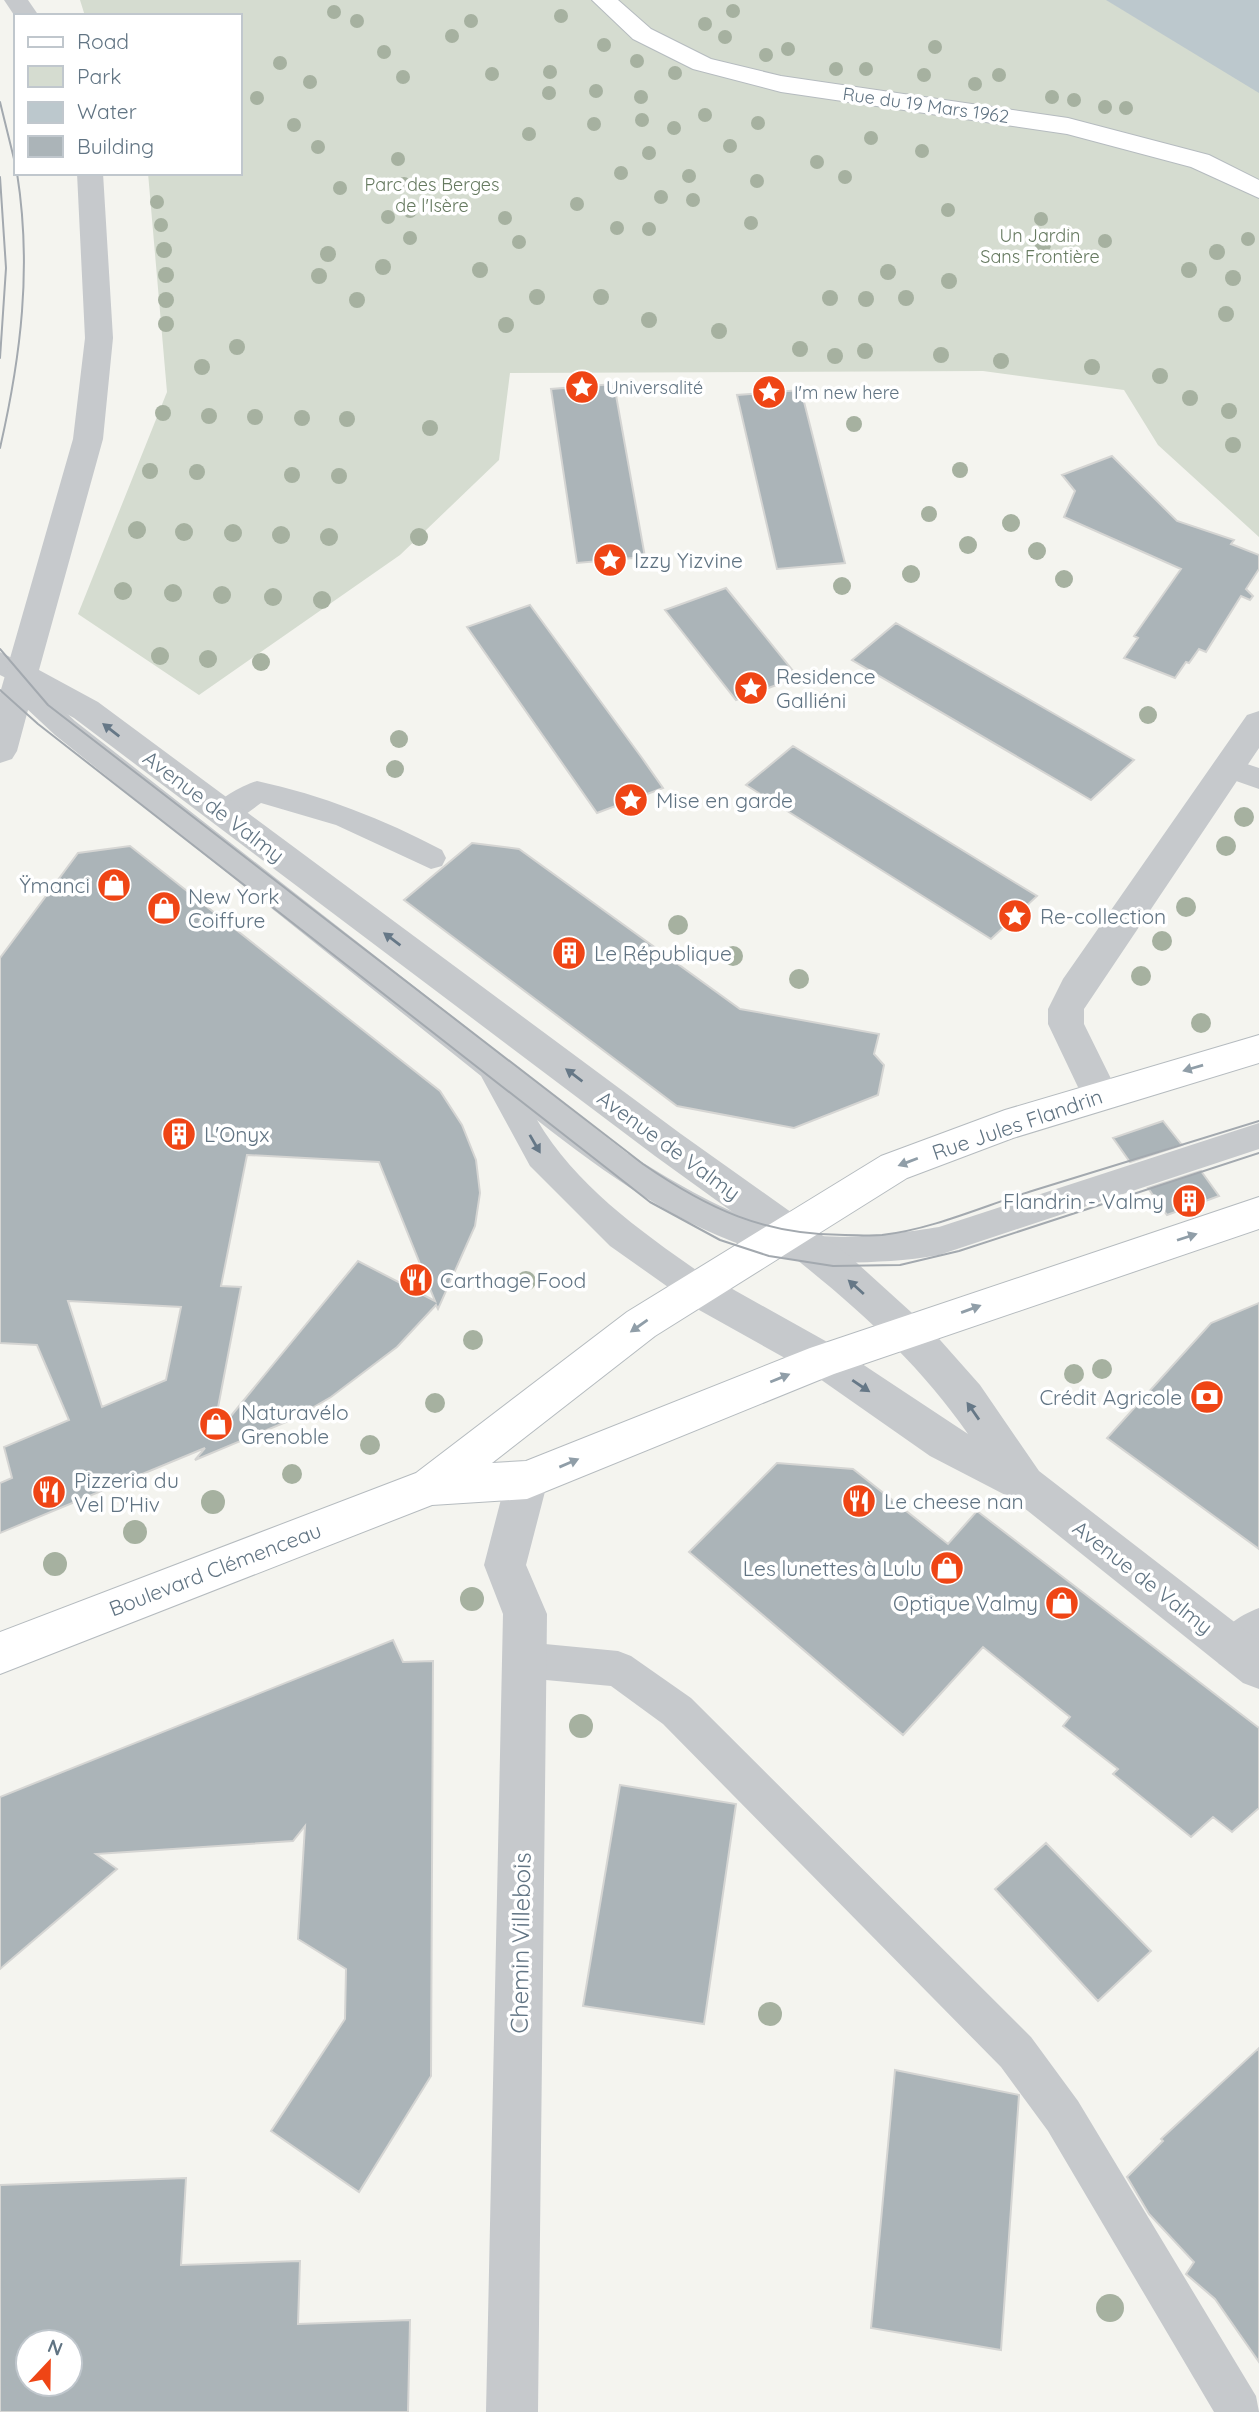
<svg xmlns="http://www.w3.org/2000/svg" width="1259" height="2412" font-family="Quicksand,sans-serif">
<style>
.green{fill:#d5dcd0}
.water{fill:#bcc8cd}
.building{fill:#abb4b8;stroke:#d5d5d3;stroke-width:2;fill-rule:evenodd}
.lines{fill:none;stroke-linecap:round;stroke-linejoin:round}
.secondary-casing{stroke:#b5bbbf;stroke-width:2}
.service{fill:#c6c9cc;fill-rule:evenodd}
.minor{fill:#c6c9cc;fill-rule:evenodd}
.tertiary{fill:#c6c9cc;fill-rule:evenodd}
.secondary{fill:#fff;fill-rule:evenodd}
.tram{stroke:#a3a9af;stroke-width:2}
.tree{fill:#a6b1a0}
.oneway{fill:#667887}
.oneway2{fill:#909ea8}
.labels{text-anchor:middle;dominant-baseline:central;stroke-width:7;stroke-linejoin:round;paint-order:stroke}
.far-street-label{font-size:18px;fill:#617483;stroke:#fff}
.far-park-label{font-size:18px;fill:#667a60;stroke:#fff}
.far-poi-label{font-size:18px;fill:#617483;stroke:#fff;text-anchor:start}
.poi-label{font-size:21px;fill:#617483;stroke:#fff;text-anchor:start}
.street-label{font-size:21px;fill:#617483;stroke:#fff}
.near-street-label{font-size:24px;fill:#617483;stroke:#fff}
</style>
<rect width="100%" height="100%" fill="#f4f4ef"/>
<path class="green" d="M 80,0 L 1107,0 L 1259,92 L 1259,537 L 1158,445 L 1124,390 L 983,371 L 510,373 L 499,460 L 400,555 L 199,695 L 78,614 L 167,392 L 148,173 L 240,173 L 240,16 L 85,16 Z"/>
<path class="water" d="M 1106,0 L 1259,0 L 1259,93 Z"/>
<path class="building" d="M 614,384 L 645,557 L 577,563 L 551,389 Z
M 801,390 L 845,563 L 777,569 L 737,395 Z
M 1112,456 L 1177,521 L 1234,540 L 1231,544 L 1259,555 L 1259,569 L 1246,589 L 1253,596 L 1250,600 L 1241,596 L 1206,652 L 1199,649 L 1189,663 L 1186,662 L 1175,678 L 1124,658 L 1138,638 L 1134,636 L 1181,569 L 1064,517 L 1075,491 L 1062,475 Z
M 726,588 L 798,677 L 736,700 L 665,610 Z
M 530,605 L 642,758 L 663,788 L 597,813 L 467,627 Z
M 896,623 L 1091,735 L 1134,760 L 1091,800 L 852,660 Z
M 793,746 L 1037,896 L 991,939 L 746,785 Z
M 472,843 L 519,849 L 740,1009 L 879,1034 L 874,1054 L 884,1065 L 878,1095 L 794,1128 L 677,1106 L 404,900 Z
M 130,846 L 440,1091 L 462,1125 L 476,1160 L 480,1193 L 475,1226 L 438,1309 L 436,1305 L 397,1347 L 331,1397 L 293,1419 L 195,1460 L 205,1448 L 0,1533 L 0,1483 L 12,1478 L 4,1447 L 69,1420 L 37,1345 L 0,1343 L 0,958 L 78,853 ZM 247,1155 L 379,1162 L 435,1301 L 358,1261 L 212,1439 L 241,1287 L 221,1286 ZM 68,1301 L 181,1307 L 166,1380 L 102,1407 Z
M 1163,1121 L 1182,1145 L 1130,1162 L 1113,1138 Z
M 1201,1171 L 1219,1196 L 1167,1215 L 1148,1188 Z
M 1259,1303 L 1259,1549 L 1107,1438 L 1211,1323 Z
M 777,1463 L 853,1469 L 948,1544 L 977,1511 L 1259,1728 L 1259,1808 L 1232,1832 L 1213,1817 L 1191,1837 L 1113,1774 L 1118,1769 L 1063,1726 L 1070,1717 L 983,1647 L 903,1735 L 689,1552 Z
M 393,1640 L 403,1662 L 433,1661 L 431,2076 L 359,2192 L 271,2131 L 345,2019 L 346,1969 L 298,1939 L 305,1826 L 293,1841 L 96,1854 L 117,1869 L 0,1969 L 0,1797 Z
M 620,1785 L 736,1804 L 704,2024 L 583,2006 Z
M 1046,1843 L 1151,1951 L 1098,2001 L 995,1889 Z
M 1259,2048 L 1259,2362 L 1215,2299 L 1186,2274 L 1194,2262 L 1149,2214 L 1127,2177 L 1163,2141 L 1161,2139 Z
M 895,2070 L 1019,2095 L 1001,2350 L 871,2328 Z
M 186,2178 L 181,2265 L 300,2261 L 298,2324 L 410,2320 L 408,2412 L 0,2412 L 0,2185 ZM 28,2342 L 70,2342 L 70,2384 L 28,2384 Z"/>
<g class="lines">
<g class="secondary-casing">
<path id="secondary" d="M 592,0 L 618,0 L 651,29 L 711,59 L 781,76 L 1068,118 L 1209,155 L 1259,180 L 1259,198 L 1191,167 L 1067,134 L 781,92 L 693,69 L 633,39 Z
M 1259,1035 L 1259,1063 L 1013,1138 L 907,1178 L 655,1336 L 492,1463 L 526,1461 L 810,1348 L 1259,1197 L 1259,1229 L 834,1374 L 527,1499 L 432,1505 L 0,1674 L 0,1632 L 416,1473 L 627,1312 L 881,1156 L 1005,1110 Z"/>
</g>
<path class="service" d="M 0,652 L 32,668 L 47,695 L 75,721 L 627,1153 C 684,1188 743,1225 811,1235 C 847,1240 903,1233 939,1227 L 1259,1123 L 1259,1149 L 939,1255 C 906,1261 876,1262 843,1263 C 832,1263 821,1264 811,1263 C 705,1246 619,1184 537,1120 C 577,1188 646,1235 709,1279 L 714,1289 L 709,1299 L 697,1303 L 685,1299 L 610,1246 L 530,1166 L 481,1076 L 55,735 L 26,708 L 12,681 L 0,675 Z
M 1229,758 L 1259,768 L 1259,789 L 1219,775 L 1215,768 L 1219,761 Z
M 257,781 C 322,795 383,819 442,850 L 446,858 L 442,866 L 431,869 L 336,825 L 261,803 C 246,814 232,827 213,822 L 208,814 C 217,799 241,786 257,781 Z
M 524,1642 L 618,1651 L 631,1656 L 691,1698 L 1031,2037 L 1078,2101 L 1256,2396 L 1259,2412 L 1214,2412 L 1048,2131 L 1001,2067 L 663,1724 L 611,1686 L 524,1678 L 511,1673 L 505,1660 L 511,1647 Z"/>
<path class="minor" d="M 4,0 L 28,0 L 39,16 L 16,18 Z
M 77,173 L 103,173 L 113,338 L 103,439 L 39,670 L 98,702 L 681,1134 L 802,1220 L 807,1231 L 802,1242 L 788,1247 L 774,1242 L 655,1156 L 74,718 L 32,695 L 17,751 L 12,759 L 0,763 L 0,693 L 73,439 L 85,338 Z
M 1259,711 L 1259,748 L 1084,1009 L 1084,1024 L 1119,1095 L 1113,1106 L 1100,1110 L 1087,1106 L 1048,1024 L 1048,1009 L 1063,979 L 1247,715 Z
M 527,1461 L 542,1467 L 548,1480 L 526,1565 L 547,1614 L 538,2412 L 486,2412 L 503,1614 L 484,1565 L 506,1480 L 512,1467 Z
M 1259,1608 L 1259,1655 L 1249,1664 L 1234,1670 L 1219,1664 L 1212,1649 C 1221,1628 1238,1616 1259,1608 Z"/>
<path class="tertiary" d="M 788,1215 L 802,1220 L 847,1254 L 933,1332 L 980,1385 L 1039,1471 L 1259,1641 L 1259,1689 L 1243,1683 L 1013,1499 L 930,1456 L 810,1372 L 683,1301 L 677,1289 L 683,1277 L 697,1272 L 711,1277 L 838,1348 L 968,1434 C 916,1359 847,1298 774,1242 L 769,1231 L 774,1220 Z"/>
<use href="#secondary" class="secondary"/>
<path class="tram" d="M 0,102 L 16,167
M 0,177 L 6,268 L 0,358
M 0,448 C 21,356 32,267 17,173
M 0,649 L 48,705 L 643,1164 C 708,1209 764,1235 845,1235 C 857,1235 870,1236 882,1235 C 934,1229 986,1205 1035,1190 C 1110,1167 1184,1144 1259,1121
M 0,690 L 38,724 L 650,1202 L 720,1240 L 769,1256 L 833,1266 L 900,1265 L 959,1251 L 1259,1153"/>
</g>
<g class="tree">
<circle cx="733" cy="11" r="7"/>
<circle cx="334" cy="12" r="7"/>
<circle cx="561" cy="16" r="7"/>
<circle cx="357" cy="21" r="7"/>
<circle cx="471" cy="21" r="7"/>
<circle cx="705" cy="24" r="7"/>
<circle cx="452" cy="36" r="7"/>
<circle cx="725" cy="37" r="7"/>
<circle cx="604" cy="45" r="7"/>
<circle cx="935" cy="47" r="7"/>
<circle cx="788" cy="49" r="7"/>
<circle cx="384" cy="52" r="7"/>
<circle cx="766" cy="55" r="7"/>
<circle cx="637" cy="61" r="7"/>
<circle cx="280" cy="63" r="7"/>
<circle cx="836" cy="69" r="7"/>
<circle cx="866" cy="69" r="7"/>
<circle cx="550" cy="72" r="7"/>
<circle cx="675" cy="73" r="7"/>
<circle cx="492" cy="74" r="7"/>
<circle cx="924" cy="75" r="7"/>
<circle cx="999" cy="75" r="7"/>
<circle cx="403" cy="77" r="7"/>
<circle cx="310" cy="82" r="7"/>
<circle cx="975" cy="84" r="7"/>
<circle cx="596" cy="91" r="7"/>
<circle cx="549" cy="93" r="7"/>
<circle cx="641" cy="97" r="7"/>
<circle cx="1052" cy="97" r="7"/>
<circle cx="257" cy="98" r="7"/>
<circle cx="1074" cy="100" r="7"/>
<circle cx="1105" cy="107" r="7"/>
<circle cx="1126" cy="108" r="7"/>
<circle cx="705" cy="115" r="7"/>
<circle cx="642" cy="120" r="7"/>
<circle cx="758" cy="123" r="7"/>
<circle cx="594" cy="124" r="7"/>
<circle cx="294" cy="125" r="7"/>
<circle cx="674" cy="128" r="7"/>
<circle cx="529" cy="134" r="7"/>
<circle cx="871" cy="138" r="7"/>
<circle cx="730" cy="146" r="7"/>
<circle cx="318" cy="147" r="7"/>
<circle cx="922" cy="151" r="7"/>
<circle cx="649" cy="153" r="7"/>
<circle cx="398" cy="159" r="7"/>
<circle cx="817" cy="162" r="7"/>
<circle cx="621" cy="173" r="7"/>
<circle cx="689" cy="176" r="7"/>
<circle cx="845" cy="177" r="7"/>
<circle cx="757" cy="181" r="7"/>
<circle cx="404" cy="184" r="7"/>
<circle cx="340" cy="188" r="7"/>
<circle cx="661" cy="197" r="7"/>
<circle cx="693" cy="200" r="7"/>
<circle cx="157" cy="202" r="7"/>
<circle cx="577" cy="204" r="7"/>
<circle cx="948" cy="210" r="7"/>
<circle cx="410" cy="211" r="7"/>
<circle cx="388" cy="217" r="7"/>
<circle cx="505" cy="218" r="7"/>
<circle cx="1041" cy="219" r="7"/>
<circle cx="751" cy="223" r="7"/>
<circle cx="161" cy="225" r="7"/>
<circle cx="617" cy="228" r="7"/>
<circle cx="649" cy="229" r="7"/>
<circle cx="410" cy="238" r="7"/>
<circle cx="1248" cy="239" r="7"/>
<circle cx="1105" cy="241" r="7"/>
<circle cx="519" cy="242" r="7"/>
<circle cx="1043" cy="245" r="8"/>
<circle cx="164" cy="250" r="8"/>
<circle cx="1217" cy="252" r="8"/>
<circle cx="328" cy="254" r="8"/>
<circle cx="383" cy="267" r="8"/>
<circle cx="480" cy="270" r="8"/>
<circle cx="1189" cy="270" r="8"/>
<circle cx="888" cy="272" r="8"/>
<circle cx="166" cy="275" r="8"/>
<circle cx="319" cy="276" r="8"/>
<circle cx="1233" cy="278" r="8"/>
<circle cx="949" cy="281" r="8"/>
<circle cx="537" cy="297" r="8"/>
<circle cx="601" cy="297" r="8"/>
<circle cx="830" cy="298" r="8"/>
<circle cx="906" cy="298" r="8"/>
<circle cx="866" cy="299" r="8"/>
<circle cx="166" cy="300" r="8"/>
<circle cx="357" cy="300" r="8"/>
<circle cx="1226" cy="314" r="8"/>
<circle cx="649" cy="320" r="8"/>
<circle cx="166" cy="324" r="8"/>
<circle cx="506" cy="325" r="8"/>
<circle cx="719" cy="331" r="8"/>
<circle cx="237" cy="347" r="8"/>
<circle cx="800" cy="349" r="8"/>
<circle cx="865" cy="351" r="8"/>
<circle cx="941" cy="355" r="8"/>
<circle cx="835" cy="356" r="8"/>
<circle cx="1001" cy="361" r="8"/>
<circle cx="202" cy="367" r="8"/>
<circle cx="1092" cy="367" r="8"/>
<circle cx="1160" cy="376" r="8"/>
<circle cx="1190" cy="398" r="8"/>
<circle cx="1229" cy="411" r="8"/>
<circle cx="163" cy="413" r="8"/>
<circle cx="209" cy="416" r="8"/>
<circle cx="255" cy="417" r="8"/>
<circle cx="302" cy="418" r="8"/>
<circle cx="347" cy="419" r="8"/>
<circle cx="854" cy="424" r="8"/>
<circle cx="430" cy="428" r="8"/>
<circle cx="1233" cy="445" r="8"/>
<circle cx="960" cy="470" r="8"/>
<circle cx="150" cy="471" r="8"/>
<circle cx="197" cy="472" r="8"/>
<circle cx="292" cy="475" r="8"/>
<circle cx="339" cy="476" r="8"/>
<circle cx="929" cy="514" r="8"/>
<circle cx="1011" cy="523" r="9"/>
<circle cx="137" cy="530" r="9"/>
<circle cx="184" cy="532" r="9"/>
<circle cx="233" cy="533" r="9"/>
<circle cx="281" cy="535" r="9"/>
<circle cx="329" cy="537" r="9"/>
<circle cx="419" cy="537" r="9"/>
<circle cx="968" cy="545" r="9"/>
<circle cx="1037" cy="551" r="9"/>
<circle cx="911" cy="574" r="9"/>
<circle cx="1064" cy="579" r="9"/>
<circle cx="842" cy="586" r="9"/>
<circle cx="123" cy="591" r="9"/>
<circle cx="173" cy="593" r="9"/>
<circle cx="222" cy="595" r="9"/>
<circle cx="273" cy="597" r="9"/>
<circle cx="322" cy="600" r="9"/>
<circle cx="160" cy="656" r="9"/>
<circle cx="208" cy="659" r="9"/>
<circle cx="261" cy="662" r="9"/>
<circle cx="1148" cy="715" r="9"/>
<circle cx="399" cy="739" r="9"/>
<circle cx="395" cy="769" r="9"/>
<circle cx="1244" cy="817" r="10"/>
<circle cx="1226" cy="846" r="10"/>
<circle cx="1186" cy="907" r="10"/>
<circle cx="678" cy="925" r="10"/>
<circle cx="1162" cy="941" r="10"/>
<circle cx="733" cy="956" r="10"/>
<circle cx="1141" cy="976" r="10"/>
<circle cx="799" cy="979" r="10"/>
<circle cx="1201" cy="1023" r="10"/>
<circle cx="526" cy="1281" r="10"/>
<circle cx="473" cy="1340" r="10"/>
<circle cx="1102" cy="1369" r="10"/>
<circle cx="1074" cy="1374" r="10"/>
<circle cx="435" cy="1403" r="10"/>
<circle cx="370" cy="1445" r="10"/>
<circle cx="292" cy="1474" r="10"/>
<circle cx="213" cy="1502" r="12"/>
<circle cx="135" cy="1532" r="12"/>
<circle cx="55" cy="1564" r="12"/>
<circle cx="472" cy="1599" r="12"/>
<circle cx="581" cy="1726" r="12"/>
<circle cx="770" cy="2014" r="12"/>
<circle cx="1110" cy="2308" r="14"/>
</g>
<defs><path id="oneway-solid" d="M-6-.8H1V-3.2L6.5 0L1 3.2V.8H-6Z" transform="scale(1.75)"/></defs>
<g class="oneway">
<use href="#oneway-solid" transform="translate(111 730) rotate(-142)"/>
<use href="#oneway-solid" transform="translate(392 939) rotate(-143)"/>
<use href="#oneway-solid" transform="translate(574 1075) rotate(-143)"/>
<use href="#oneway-solid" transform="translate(535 1144) rotate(60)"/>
<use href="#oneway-solid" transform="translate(856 1287) rotate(-138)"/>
<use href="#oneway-solid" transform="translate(861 1386) rotate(34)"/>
<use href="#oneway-solid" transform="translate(973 1411) rotate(-125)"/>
</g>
<g class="oneway2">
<use href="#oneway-solid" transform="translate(1193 1068) rotate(164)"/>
<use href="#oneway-solid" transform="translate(908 1162) rotate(159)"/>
<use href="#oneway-solid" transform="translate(1187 1237) rotate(-18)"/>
<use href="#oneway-solid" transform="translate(971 1309) rotate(-20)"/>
<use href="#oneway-solid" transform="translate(639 1326) rotate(145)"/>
<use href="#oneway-solid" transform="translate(780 1378) rotate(-22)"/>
<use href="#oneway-solid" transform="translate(569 1463) rotate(-23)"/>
</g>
<defs>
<g id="sight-disc" transform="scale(1.75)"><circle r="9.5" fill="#ef4515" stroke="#fff"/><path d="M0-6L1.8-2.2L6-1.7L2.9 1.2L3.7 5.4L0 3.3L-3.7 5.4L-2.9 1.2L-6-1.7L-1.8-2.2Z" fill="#fff"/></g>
<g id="shop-disc" transform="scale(1.75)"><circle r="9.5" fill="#ef4515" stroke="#fff"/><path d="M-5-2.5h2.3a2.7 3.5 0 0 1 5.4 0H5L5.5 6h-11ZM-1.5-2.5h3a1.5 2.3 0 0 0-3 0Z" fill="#fff"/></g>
<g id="building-disc" transform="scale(1.75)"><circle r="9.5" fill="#ef4515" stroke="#fff"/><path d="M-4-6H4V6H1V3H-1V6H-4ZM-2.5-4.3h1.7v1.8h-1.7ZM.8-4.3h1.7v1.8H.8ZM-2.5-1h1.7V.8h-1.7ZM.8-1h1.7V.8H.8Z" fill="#fff"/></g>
<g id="restaurant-disc" transform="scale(1.75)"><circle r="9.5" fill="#ef4515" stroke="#fff"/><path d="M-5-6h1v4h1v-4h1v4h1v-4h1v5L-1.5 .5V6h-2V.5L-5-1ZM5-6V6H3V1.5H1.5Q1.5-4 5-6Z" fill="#fff"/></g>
<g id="bank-disc" transform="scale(1.75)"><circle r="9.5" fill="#ef4515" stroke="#fff"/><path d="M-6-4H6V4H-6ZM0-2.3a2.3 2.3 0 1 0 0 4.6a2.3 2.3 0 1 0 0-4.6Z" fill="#fff"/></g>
</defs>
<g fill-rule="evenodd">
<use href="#sight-disc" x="582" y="387"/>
<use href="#sight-disc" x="769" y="392"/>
<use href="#sight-disc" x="610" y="560"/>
<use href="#sight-disc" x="751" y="688"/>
<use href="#sight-disc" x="631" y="800"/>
<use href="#shop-disc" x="114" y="885"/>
<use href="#shop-disc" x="164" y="908"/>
<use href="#sight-disc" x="1015" y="916"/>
<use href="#building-disc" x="569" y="953"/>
<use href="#building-disc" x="179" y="1134"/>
<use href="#building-disc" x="1189" y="1201"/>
<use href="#restaurant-disc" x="416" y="1280"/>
<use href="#bank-disc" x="1207" y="1397"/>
<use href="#shop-disc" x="216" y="1424"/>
<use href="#restaurant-disc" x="49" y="1492"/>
<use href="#restaurant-disc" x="859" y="1501"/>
<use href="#shop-disc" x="947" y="1568"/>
<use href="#shop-disc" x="1062" y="1603"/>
</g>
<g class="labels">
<g class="far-street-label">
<text transform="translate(926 105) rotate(8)">Rue du 19 Mars 1962</text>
</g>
<g class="far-park-label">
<text x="432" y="184">Parc des Berges<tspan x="432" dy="21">de l'Isère</tspan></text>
<text x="1040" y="235">Un Jardin<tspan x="1040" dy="21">Sans Frontière</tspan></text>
</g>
<g class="far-poi-label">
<text x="606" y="387">Universalité</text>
<text x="794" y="392">I'm new here</text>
</g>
<g class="poi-label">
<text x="634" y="560">Izzy Yizvine</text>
<text x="776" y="676">Residence<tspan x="776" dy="24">Galliéni</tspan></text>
<text x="656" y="800">Mise en garde</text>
<text x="90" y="885" text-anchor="end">Ÿmanci</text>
<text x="188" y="896">New York<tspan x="188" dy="24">Coiffure</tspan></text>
<text x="1040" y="916">Re-collection</text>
<text x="594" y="953">Le République</text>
<text x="204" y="1134">L'Onyx</text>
<text x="1164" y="1201" text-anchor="end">Flandrin - Valmy</text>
<text x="440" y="1280">Carthage Food</text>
<text x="1182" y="1397" text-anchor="end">Crédit Agricole</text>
<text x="241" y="1412">Naturavélo<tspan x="241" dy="24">Grenoble</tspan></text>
<text x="74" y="1480">Pizzeria du<tspan x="74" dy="24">Vel D'Hiv</tspan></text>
<text x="884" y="1501">Le cheese nan</text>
<text x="922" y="1568" text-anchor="end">Les lunettes à Lulu</text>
<text x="1038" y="1603" text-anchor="end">Optique Valmy</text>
</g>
<g class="street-label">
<text transform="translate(214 806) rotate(37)">Avenue de Valmy</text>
<text transform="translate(1017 1124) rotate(-19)">Rue Jules Flandrin</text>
<text transform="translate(669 1145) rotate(36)">Avenue de Valmy</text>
<text transform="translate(215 1569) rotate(-21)">Boulevard Clémenceau</text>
<text transform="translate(1143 1577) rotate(38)">Avenue de Valmy</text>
</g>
<g class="near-street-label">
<text transform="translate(520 1943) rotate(-89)">Chemin Villebois</text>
</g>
</g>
<rect x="14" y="14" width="228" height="161" fill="#ffffff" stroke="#c0c7cd" stroke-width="2"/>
<rect x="28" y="37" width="35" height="10" fill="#ffffff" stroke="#c0c7cd" stroke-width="2"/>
<text x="77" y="49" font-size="21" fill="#617483">Road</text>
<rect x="28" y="66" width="35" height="21" fill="#d5dcd0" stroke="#c0c7cd" stroke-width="2"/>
<text x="77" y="84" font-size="21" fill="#617483">Park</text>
<rect x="28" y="102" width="35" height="21" fill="#bcc8cd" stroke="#c0c7cd" stroke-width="2"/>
<text x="77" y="119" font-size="21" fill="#617483">Water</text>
<rect x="28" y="136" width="35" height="21" fill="#abb4b8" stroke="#c0c7cd" stroke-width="2"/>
<text x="77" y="154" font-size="21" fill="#617483">Building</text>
<g transform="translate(49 2363) rotate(22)"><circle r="33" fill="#ffffff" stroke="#c0c7cd" stroke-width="2"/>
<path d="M0-5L12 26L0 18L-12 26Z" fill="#ef4515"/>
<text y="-10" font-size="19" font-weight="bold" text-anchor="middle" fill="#617483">N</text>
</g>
</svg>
